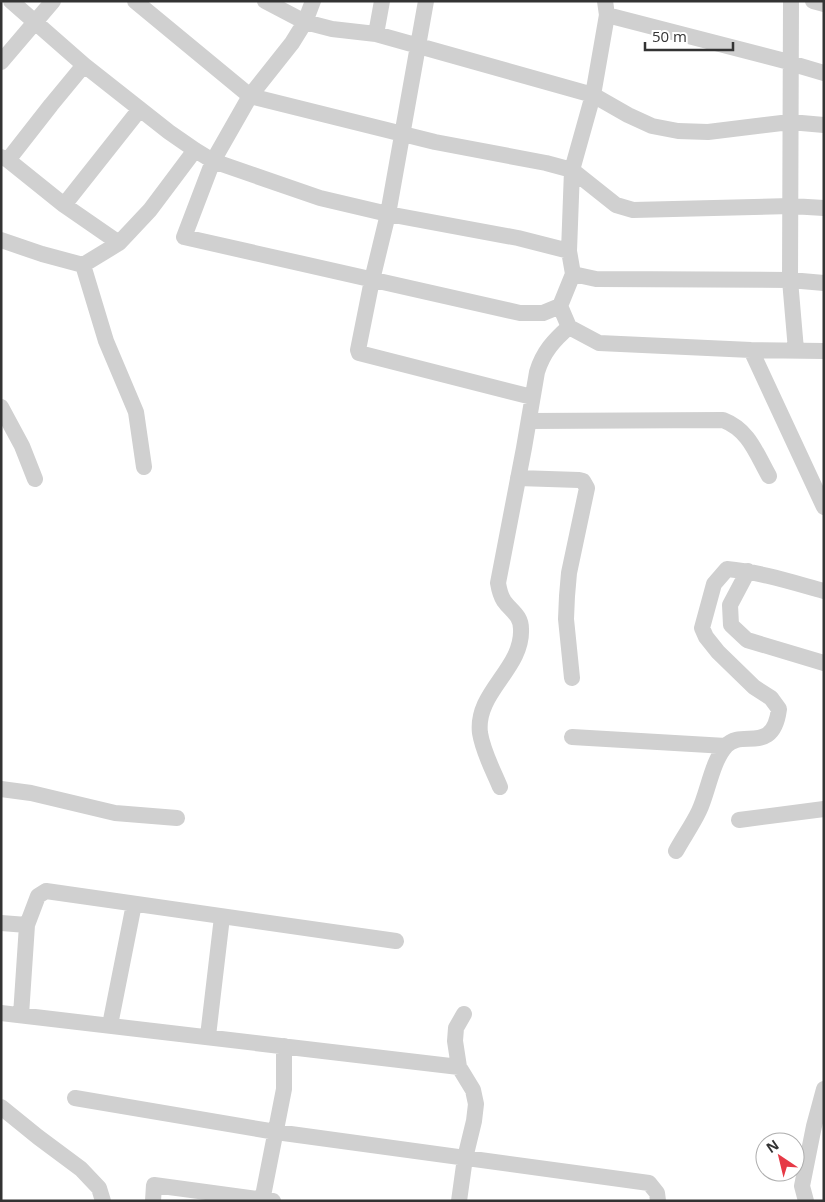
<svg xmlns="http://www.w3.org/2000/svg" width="825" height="1202" font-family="'Open Sans',sans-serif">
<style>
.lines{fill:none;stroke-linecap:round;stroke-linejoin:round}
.minor{stroke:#d0d0d0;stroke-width:16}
</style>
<rect width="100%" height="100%" fill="#fff"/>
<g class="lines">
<path class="minor" d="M 11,1 L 84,65 L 169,132 L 195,150 L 213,161 L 320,198 L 388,214 L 518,238 L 569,251
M 135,1 L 250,96 L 435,142 L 546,163 L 572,170 L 616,205 L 633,210 L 791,206 L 824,208
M 265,1 L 305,22 L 332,29 L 376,34 L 593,95 L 628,115 L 652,126 L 678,131 L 708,132 L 790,122 L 824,125
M 313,1 L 305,22 L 292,43 L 250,96 L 213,161 L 184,237 L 520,313 L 543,313 L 560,306
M 426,1 L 388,214 L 372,280 L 358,350 L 359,353 L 532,397
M 605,1 L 607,15 L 593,95 L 572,170 L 569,251 L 573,274 L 560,306 L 569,327 L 599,343 L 751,350 L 824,351
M 791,1 L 790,280 L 796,350
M 813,1 L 824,4
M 607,15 L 789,62
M 376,34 L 382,1
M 1,62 L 53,1
M 790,63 L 824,73
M 1,157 L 8,160 L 64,205 L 119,243 L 150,210 L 195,150
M 8,160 L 51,105 L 84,65
M 64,205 L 140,109
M 1,240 L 42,254 L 83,265 L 119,243
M 83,265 L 106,341 L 136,412 L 144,467
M 573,274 L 596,279 L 790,280 L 824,283
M 751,350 L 824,507
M 1,407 L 22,446 L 35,479
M 529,421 L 723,420 C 749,430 756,453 769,476
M 518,478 L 579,480 L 583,481 L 587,488 L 569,573 L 567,596 L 566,619 L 572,678
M 748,571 L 730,605 L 731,625 L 747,640 L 824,663
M 572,737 L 726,746
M 500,787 C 493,770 483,752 480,733 C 475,692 523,669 521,629 C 521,615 511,611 504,601 C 500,595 499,589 498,583 L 524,448 L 537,372 C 543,352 554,340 569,327
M 1,789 L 31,793 L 115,813 L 177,818
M 739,820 L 824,809
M 676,851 C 683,838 693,824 699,811 C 708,792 712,761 726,746 C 742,728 773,756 779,709 L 771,698 L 754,687 L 718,652 L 706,637 L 702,628 L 714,584 L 727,569 C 760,572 791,582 824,591
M 1,923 L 27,925
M 1,1013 L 459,1067
M 21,1015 L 27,925 L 38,896 L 46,891 L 396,941
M 110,1025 L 134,904
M 208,1036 L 222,917
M 75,1098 L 276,1132 L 649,1183 L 657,1193 L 658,1201
M 1,1107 L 38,1137 L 81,1169 L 99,1188 L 103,1201
M 153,1201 L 154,1185 L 273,1201
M 262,1201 L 284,1089 L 284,1046
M 459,1201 L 465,1158 L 474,1121 L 476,1104 L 473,1090 L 459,1067 L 455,1041 L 456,1028 L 464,1014
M 806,1201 L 802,1186 L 814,1126 L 824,1089"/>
</g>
<rect width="825" height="1202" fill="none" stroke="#333333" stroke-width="5"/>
<g transform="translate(780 1157) rotate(325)"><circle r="24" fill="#ffffff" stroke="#adadad"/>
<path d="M0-4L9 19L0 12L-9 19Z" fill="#e63946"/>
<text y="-8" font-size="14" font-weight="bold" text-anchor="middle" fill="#333333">N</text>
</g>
<path d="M645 42v8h88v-8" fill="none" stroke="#333333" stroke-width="2.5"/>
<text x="652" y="42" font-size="15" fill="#333333" stroke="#ffffff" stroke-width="4" paint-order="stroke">50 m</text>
</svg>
